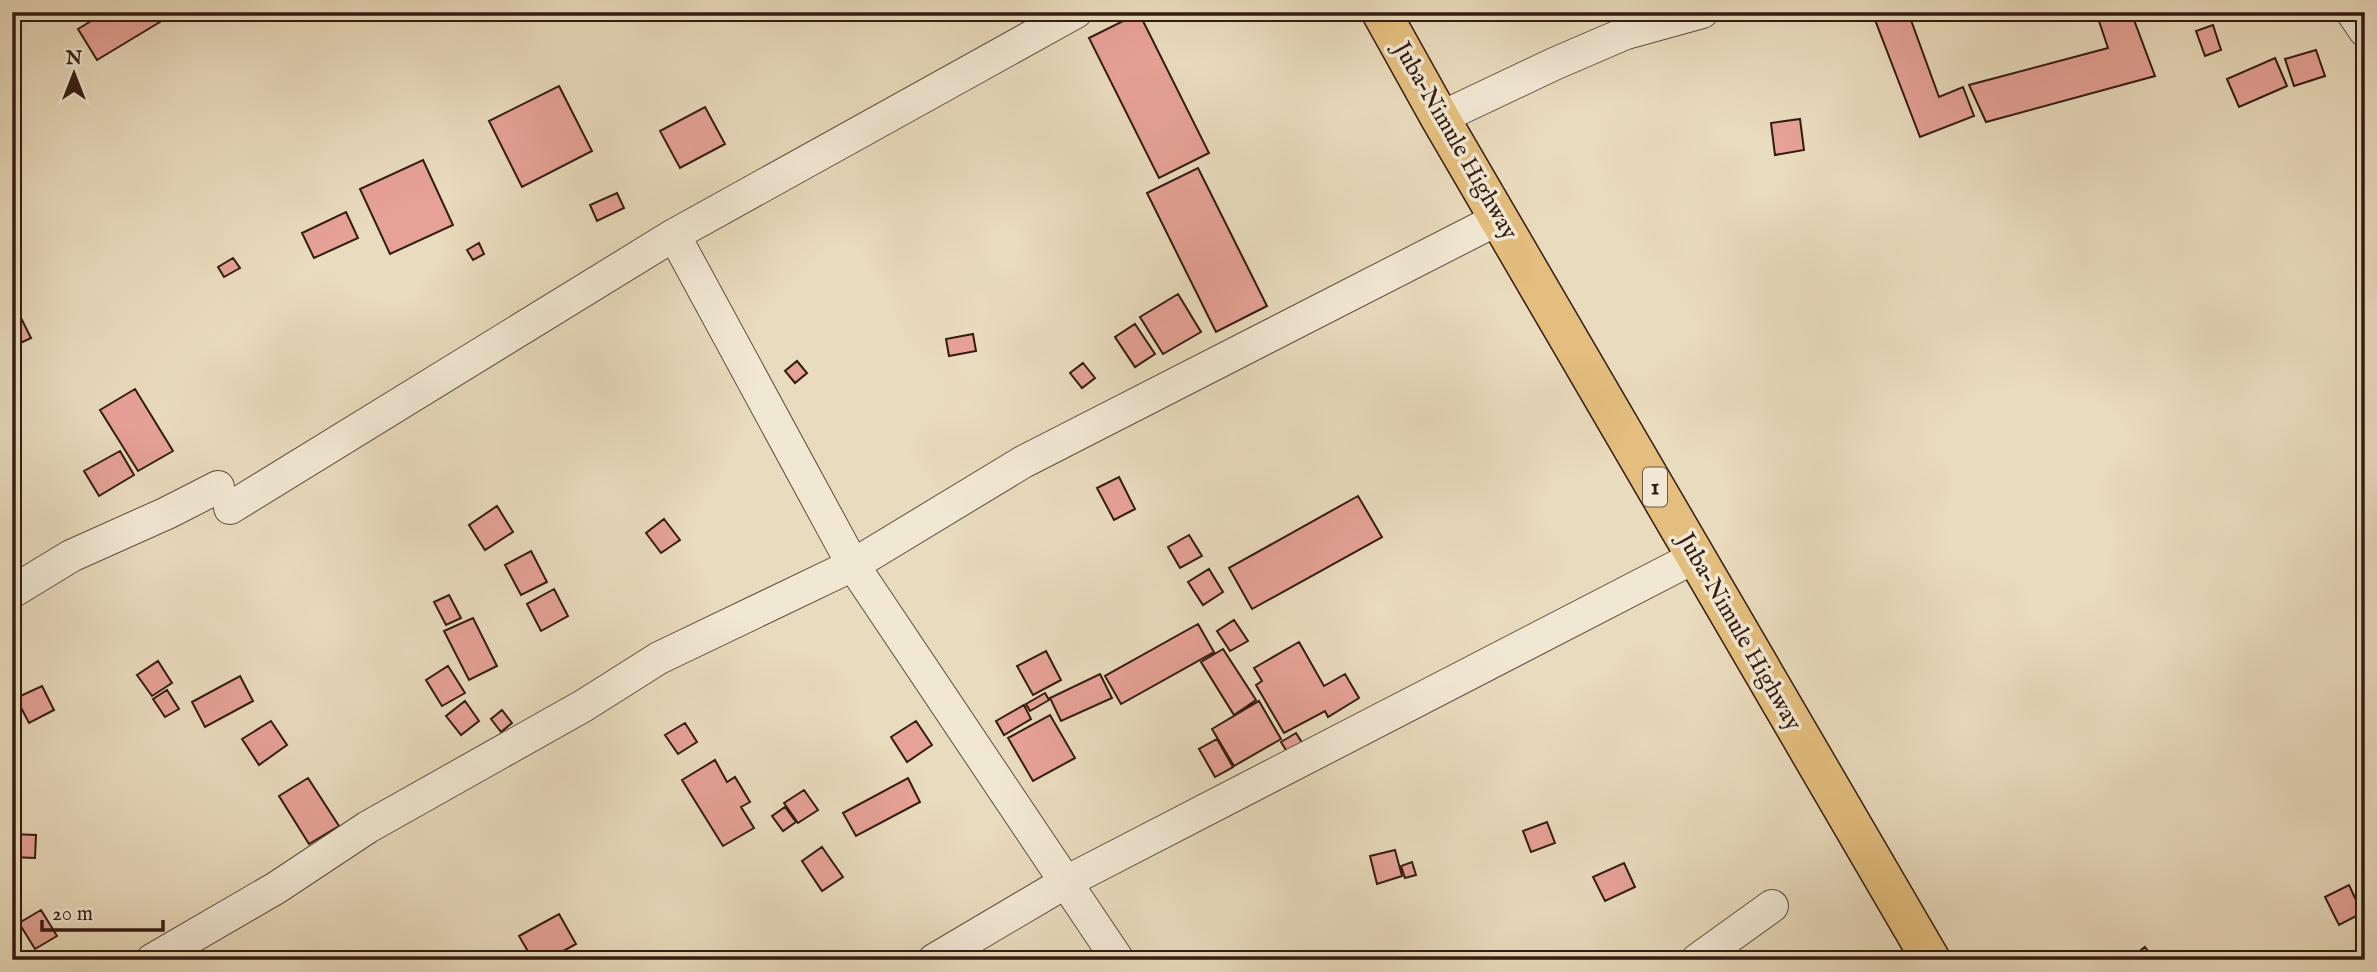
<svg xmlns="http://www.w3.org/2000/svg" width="2377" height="972" font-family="'IM FELL English',serif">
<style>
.building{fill:#e6a296;stroke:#331c11;stroke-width:2}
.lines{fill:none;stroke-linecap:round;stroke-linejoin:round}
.street-casing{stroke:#604c3c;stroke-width:34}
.primary-casing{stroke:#331c11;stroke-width:41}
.street{stroke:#f1e8d4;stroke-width:32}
.primary{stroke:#e4be7e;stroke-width:38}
.labels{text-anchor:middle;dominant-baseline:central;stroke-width:7;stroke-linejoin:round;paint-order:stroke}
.shield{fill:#f1e8d4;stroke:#6c594c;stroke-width:2}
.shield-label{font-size:23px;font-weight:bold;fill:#331c11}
.street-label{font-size:24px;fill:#331c11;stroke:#f1e8d4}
</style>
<rect width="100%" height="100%" fill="#e9dbbd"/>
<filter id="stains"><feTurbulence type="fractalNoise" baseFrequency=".00286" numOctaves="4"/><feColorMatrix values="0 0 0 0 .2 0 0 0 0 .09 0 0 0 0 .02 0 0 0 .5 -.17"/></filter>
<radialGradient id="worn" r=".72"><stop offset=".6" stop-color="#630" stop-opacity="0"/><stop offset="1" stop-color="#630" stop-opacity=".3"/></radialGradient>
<path class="building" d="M 106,12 L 154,12 L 160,22 L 97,60 L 78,29 Z
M 1872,12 L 1908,12 L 1939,97 L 1963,87 L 1974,116 L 1920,137 Z
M 2096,12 L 2131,12 L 2155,76 L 1986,122 L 1969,85 L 2108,48 Z
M 1139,13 L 1209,153 L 1159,178 L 1089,38 Z
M 2213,25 L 2221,50 L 2205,56 L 2196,31 Z
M 2316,50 L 2325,76 L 2294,86 L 2285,59 Z
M 2275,58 L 2287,86 L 2239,107 L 2227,79 Z
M 559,86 L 592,151 L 522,187 L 489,121 Z
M 705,107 L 725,144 L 680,168 L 660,131 Z
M 1800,119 L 1804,150 L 1775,155 L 1771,123 Z
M 423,160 L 453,225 L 390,254 L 360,189 Z
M 1198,168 L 1267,306 L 1216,332 L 1147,193 Z
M 617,193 L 624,208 L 597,221 L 590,205 Z
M 346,212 L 358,238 L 314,258 L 302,233 Z
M 479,243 L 484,254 L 473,260 L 467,250 Z
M 233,258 L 240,268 L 224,277 L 218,267 Z
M 1178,294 L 1201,332 L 1163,354 L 1140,317 Z
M 18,312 L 31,338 L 12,347 L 12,315 Z
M 1135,324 L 1155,354 L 1135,367 L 1115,337 Z
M 973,334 L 976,351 L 949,356 L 946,339 Z
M 797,361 L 807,373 L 795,383 L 785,371 Z
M 1083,363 L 1095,378 L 1082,388 L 1070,373 Z
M 135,389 L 173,451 L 138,471 L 100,410 Z
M 120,451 L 134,475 L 99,496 L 84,471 Z
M 1119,477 L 1135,509 L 1114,520 L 1097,488 Z
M 1358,496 L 1382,537 L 1252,609 L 1229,568 Z
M 497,506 L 513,532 L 485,550 L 469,525 Z
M 664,519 L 680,540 L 661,553 L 646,533 Z
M 1189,535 L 1202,556 L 1180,568 L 1168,547 Z
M 531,551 L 547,582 L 521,595 L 505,565 Z
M 1209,569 L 1223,592 L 1203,605 L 1188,582 Z
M 554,589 L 568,616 L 541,631 L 527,604 Z
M 449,595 L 461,618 L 446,625 L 434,602 Z
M 473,618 L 497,666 L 469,680 L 444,631 Z
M 1234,620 L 1248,641 L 1230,651 L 1217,631 Z
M 1198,624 L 1214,652 L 1121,704 L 1105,676 Z
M 1299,642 L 1324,686 L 1345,674 L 1359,698 L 1328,717 L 1325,711 L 1284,733 L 1256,685 L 1262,681 L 1254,668 Z
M 1223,649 L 1256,700 L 1234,715 L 1201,662 Z
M 1046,651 L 1061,680 L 1033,695 L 1017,666 Z
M 158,661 L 172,683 L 152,696 L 137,675 Z
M 448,666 L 465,693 L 442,706 L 426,680 Z
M 1100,674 L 1112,698 L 1061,721 L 1050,698 Z
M 240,676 L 253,701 L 205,727 L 192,702 Z
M 42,686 L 54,710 L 29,723 L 16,698 Z
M 167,690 L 179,709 L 165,717 L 153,699 Z
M 1045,693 L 1049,700 L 1030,711 L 1026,704 Z
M 465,701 L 479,721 L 461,735 L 446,716 Z
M 1259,701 L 1281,739 L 1234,766 L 1212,729 Z
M 1024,705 L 1031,719 L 1004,735 L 996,721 Z
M 502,710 L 512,723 L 501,732 L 491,719 Z
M 1050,715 L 1075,758 L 1033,781 L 1008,738 Z
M 271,721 L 287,745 L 259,765 L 242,739 Z
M 916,721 L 932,745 L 907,762 L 891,737 Z
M 685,723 L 697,742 L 678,754 L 665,735 Z
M 1296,733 L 1306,749 L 1291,758 L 1281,742 Z
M 1217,739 L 1233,767 L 1215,777 L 1199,749 Z
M 715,760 L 727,782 L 735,777 L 750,802 L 741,807 L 754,828 L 723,846 L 682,780 Z
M 308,778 L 339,826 L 309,844 L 279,796 Z
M 908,778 L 920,802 L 856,836 L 843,813 Z
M 804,790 L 818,810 L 798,823 L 784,803 Z
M 785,807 L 796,822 L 783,831 L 772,816 Z
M 1547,822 L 1555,843 L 1531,852 L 1523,831 Z
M 12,834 L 36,835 L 35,858 L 12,857 Z
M 822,847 L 843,877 L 822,891 L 802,861 Z
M 1395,850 L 1402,876 L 1377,884 L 1370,856 Z
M 1412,862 L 1416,875 L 1405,878 L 1401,866 Z
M 1624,863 L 1635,887 L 1605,901 L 1593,877 Z
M 2349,885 L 2362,913 L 2339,925 L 2325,897 Z
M 41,910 L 57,936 L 35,949 L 19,923 Z
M 559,914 L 576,944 L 547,960 L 533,960 L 519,936 Z
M 2145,947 L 2155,960 L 2128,960 Z"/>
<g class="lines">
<g class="street-casing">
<path id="street" d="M 2352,12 L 2365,31
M 1440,118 L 1554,64 L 1626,33 L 1702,12
M 674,235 L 853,565 L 1118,960
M 230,508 L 674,235 L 1076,12
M 12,592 L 71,556 L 167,513 L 218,487
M 152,960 L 276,888 L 368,827 L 583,706 L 659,658 L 853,565 L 1023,462 L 1498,219
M 934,960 L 1066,882 L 1695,557
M 1697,960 L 1772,906"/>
</g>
<g class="primary-casing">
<path id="primary" d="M 1381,12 L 1440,118 L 1931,960"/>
</g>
<use href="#street" class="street"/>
<use href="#primary" class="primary"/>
</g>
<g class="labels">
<rect class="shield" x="1643" y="467.5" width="24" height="39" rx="5"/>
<g class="shield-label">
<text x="1655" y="487">1</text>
</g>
<g class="street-label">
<text transform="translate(1455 141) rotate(60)">Juba–Nimule Highway</text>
<text transform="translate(1739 632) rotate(60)">Juba–Nimule Highway</text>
</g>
</g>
<rect width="2377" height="972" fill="none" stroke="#e9dbbd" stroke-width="42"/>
<rect x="14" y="14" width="2349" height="944" fill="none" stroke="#331c11" stroke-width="3.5"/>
<rect x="21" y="21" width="2335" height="930" fill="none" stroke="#331c11" stroke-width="2"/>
<g transform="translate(74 74)" stroke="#f1e8d4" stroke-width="5" paint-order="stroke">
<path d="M0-5L12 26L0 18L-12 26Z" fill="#331c11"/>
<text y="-10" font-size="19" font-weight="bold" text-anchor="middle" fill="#331c11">N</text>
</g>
<path d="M42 920v10h121v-10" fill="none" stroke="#331c11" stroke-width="3.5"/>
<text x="52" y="920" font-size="21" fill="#331c11" stroke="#f1e8d4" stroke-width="5" paint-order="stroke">20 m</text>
<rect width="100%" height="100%" filter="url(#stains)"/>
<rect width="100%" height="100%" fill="url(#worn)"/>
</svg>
